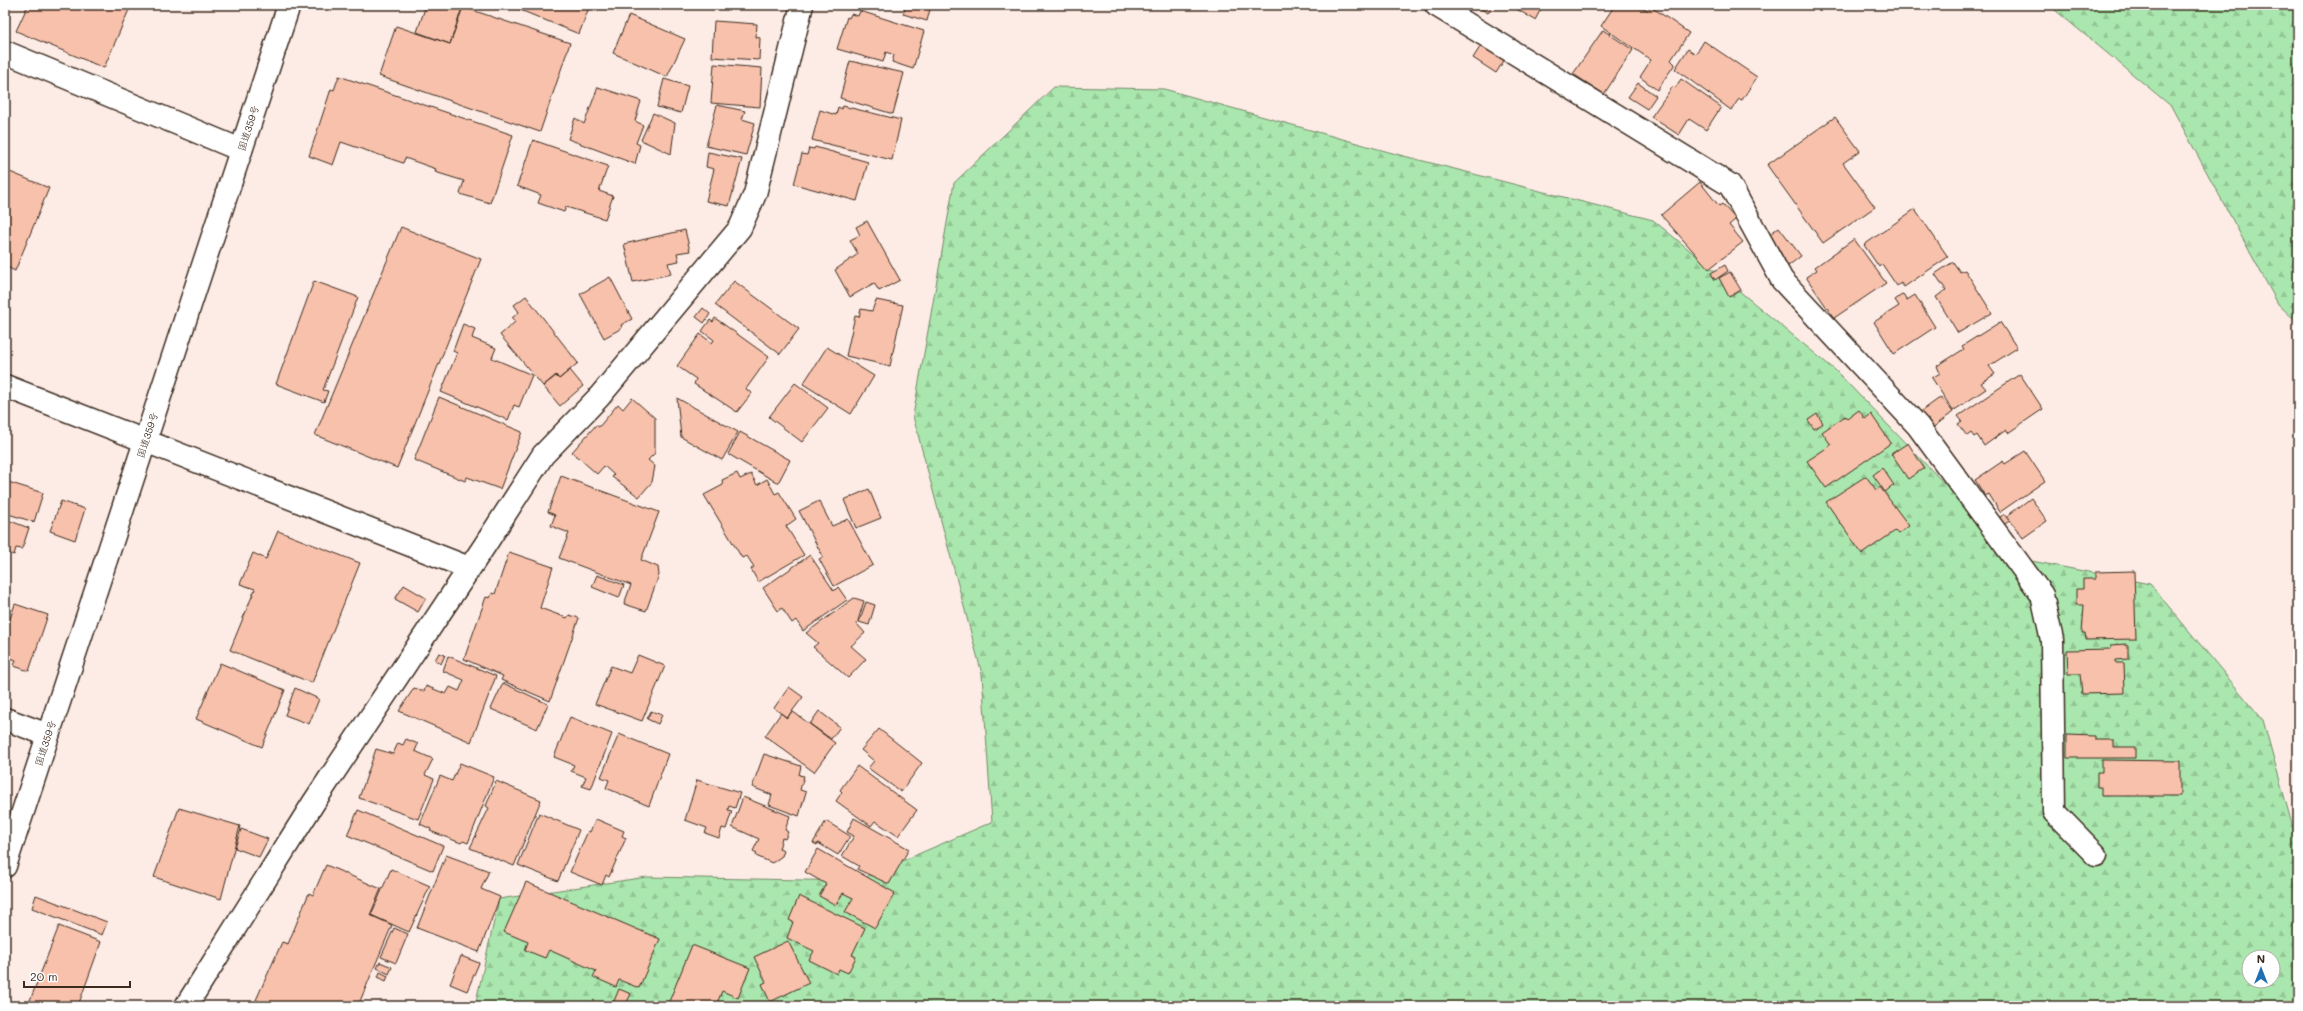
<svg xmlns="http://www.w3.org/2000/svg" width="2303" height="1011" font-family="Mali,'Klee One',sans-serif">
<style>
.forest{fill:url(#forest-firs);stroke:#728866;fill-rule:evenodd}
.building{fill:#f8c1ab;stroke:#3b2a1e}
.lines{fill:none;stroke-linecap:round;stroke-linejoin:round}
.street-casing{stroke:#3b2a1e;stroke-width:25}
.secondary-casing{stroke:#3b2a1e;stroke-width:25}
.highway-casing{stroke:#3b2a1e;stroke-width:25}
.street{stroke:#fff;stroke-width:22}
.secondary{stroke:#fff;stroke-width:22}
.highway{stroke:#fff;stroke-width:22}
.labels{text-anchor:middle;dominant-baseline:central;stroke-width:4;stroke-linejoin:round;paint-order:stroke}
.street-label{font-size:10px;fill:#3b2a1e;stroke:#fff}
</style>
<defs>
<pattern id="forest-firs" width="22" height="20" patternUnits="userSpaceOnUse"><rect width="22" height="20" fill="#aae7ae"/><path d="M5 1l3.5 6h-7zM16 11l3.5 6h-7z" fill="#93c695"/></pattern>
</defs>
<rect width="100%" height="100%" fill="#fdece6"/>
<filter id="ink" filterUnits="userSpaceOnUse"><feTurbulence type="fractalNoise" baseFrequency=".025" numOctaves="2"/><feDisplacementMap in="SourceGraphic" scale="8" xChannelSelector="R" yChannelSelector="G"/><feConvolveMatrix kernelMatrix="1 2 1 2 8 2 1 2 1" color-interpolation-filters="sRGB"/></filter>
<g filter="url(#ink)">
<path class="forest" d="M 2049,5 L 2298,5 L 2298,323 L 2278,304 L 2171,106 Z
M 1054,87 L 1164,89 L 1396,154 L 1653,220 L 1835,370 L 2016,558 L 2150,584 L 2263,720 L 2298,846 L 2298,1006 L 475,1006 L 499,899 L 647,877 L 856,881 L 992,822 L 982,674 L 913,416 L 954,183 ZM 2249,957 L 2273,957 L 2273,981 L 2249,981 Z"/>
<path class="building" d="M 28,5 L 131,5 L 104,68 L 16,31 Z
M 426,5 L 452,5 L 462,8 L 450,44 L 417,32 Z
M 508,5 L 590,5 L 579,34 Z
M 904,5 L 931,5 L 927,21 L 903,14 L 906,6 Z
M 1474,5 L 1492,5 L 1488,13 Z
M 1510,5 L 1543,5 L 1535,20 Z
M 1615,5 L 1640,5 L 1647,10 L 1650,6 L 1689,33 L 1671,60 L 1675,64 L 1657,90 L 1640,77 L 1651,60 L 1601,26 Z
M 463,7 L 570,43 L 540,132 L 379,76 L 396,26 L 450,44 Z
M 860,11 L 924,31 L 913,69 L 892,62 L 894,55 L 886,52 L 883,62 L 837,49 L 847,17 L 849,18 L 851,14 L 858,16 Z
M 629,15 L 685,39 L 667,77 L 613,53 Z
M 714,21 L 757,24 L 756,37 L 760,38 L 759,60 L 712,57 Z
M 1603,30 L 1633,50 L 1604,94 L 1573,74 Z
M 1704,41 L 1757,77 L 1742,100 L 1739,99 L 1731,110 L 1675,69 L 1688,49 L 1696,54 Z
M 1482,44 L 1505,59 L 1496,73 L 1473,58 Z
M 850,61 L 904,73 L 893,114 L 840,98 Z
M 714,64 L 762,68 L 760,107 L 711,103 Z
M 339,76 L 513,135 L 490,203 L 460,194 L 464,181 L 435,172 L 436,169 L 405,158 L 403,163 L 341,142 L 333,165 L 309,156 L 331,89 L 334,90 Z
M 664,79 L 688,86 L 681,113 L 657,107 Z
M 1681,79 L 1721,107 L 1706,130 L 1689,119 L 1679,135 L 1651,117 L 1673,86 L 1675,88 Z
M 1638,83 L 1656,96 L 1647,109 L 1628,97 Z
M 598,87 L 641,101 L 635,121 L 643,125 L 636,143 L 640,145 L 635,164 L 568,139 L 575,118 L 584,124 Z
M 717,105 L 745,111 L 742,119 L 755,123 L 746,155 L 706,146 Z
M 843,106 L 901,120 L 892,160 L 812,140 L 820,110 L 836,115 L 838,107 L 842,109 Z
M 653,113 L 675,123 L 671,154 L 641,140 Z
M 1835,117 L 1860,151 L 1843,163 L 1875,207 L 1823,243 L 1767,165 Z
M 533,140 L 608,166 L 599,191 L 613,196 L 605,219 L 566,207 L 564,212 L 538,203 L 541,195 L 517,186 Z
M 815,147 L 868,162 L 857,201 L 794,184 L 802,154 L 807,155 L 809,148 L 814,149 Z
M 708,152 L 742,159 L 729,206 L 706,201 L 714,169 L 706,167 Z
M 5,170 L 49,188 L 15,271 L 5,266 Z
M 1700,182 L 1719,206 L 1722,204 L 1736,219 L 1729,225 L 1743,242 L 1709,269 L 1661,215 Z
M 1915,209 L 1948,257 L 1904,287 L 1901,283 L 1897,286 L 1882,264 L 1879,267 L 1864,245 Z
M 867,221 L 900,280 L 879,291 L 874,283 L 850,297 L 835,270 L 858,254 L 850,240 L 860,235 L 856,227 Z
M 401,227 L 481,259 L 397,468 L 315,435 Z
M 1779,227 L 1801,256 L 1788,266 L 1770,234 Z
M 685,230 L 690,251 L 677,253 L 679,261 L 668,263 L 671,274 L 633,282 L 624,244 Z
M 1854,239 L 1886,283 L 1834,318 L 1806,277 L 1817,270 L 1815,267 Z
M 1953,262 L 1960,272 L 1965,270 L 1992,313 L 1958,333 L 1936,297 L 1946,290 L 1935,274 Z
M 1725,265 L 1728,271 L 1715,280 L 1711,273 Z
M 1730,272 L 1741,290 L 1729,297 L 1719,278 Z
M 610,277 L 632,319 L 621,325 L 622,328 L 604,338 L 580,294 Z
M 314,281 L 358,297 L 323,390 L 328,391 L 324,402 L 276,384 Z
M 734,281 L 799,329 L 780,354 L 715,305 Z
M 1903,294 L 1907,300 L 1915,295 L 1935,327 L 1894,354 L 1874,322 L 1899,306 L 1895,300 Z
M 526,296 L 578,363 L 559,379 L 556,375 L 543,386 L 500,335 L 515,322 L 512,318 L 519,312 L 514,305 Z
M 876,300 L 903,305 L 890,366 L 846,356 L 855,316 L 859,317 L 861,309 L 872,311 Z
M 703,308 L 710,314 L 704,323 L 696,317 Z
M 715,318 L 769,357 L 746,389 L 752,393 L 737,412 L 694,384 L 696,379 L 677,366 L 700,334 L 712,343 L 714,340 L 702,331 L 710,320 L 713,322 Z
M 2000,322 L 2017,348 L 1989,366 L 1995,374 L 1981,383 L 1986,389 L 1953,411 L 1932,378 L 1940,373 L 1937,366 L 1964,349 L 1962,346 Z
M 463,324 L 475,329 L 472,338 L 496,348 L 492,358 L 532,375 L 519,407 L 514,405 L 508,420 L 441,392 L 457,353 L 453,351 Z
M 827,347 L 874,376 L 851,414 L 803,384 Z
M 570,370 L 583,386 L 560,406 L 543,386 L 556,376 L 559,379 Z
M 2020,374 L 2043,409 L 2008,433 L 2006,430 L 1984,446 L 1977,435 L 1974,437 L 1971,433 L 1967,436 L 1958,424 L 1962,421 L 1958,416 Z
M 795,383 L 828,408 L 802,442 L 769,417 Z
M 439,397 L 522,432 L 500,489 L 467,477 L 465,481 L 414,460 Z
M 1941,397 L 1953,412 L 1931,429 L 1919,413 Z
M 632,398 L 655,418 L 655,453 L 648,460 L 655,466 L 652,482 L 639,497 L 612,477 L 614,475 L 604,466 L 597,474 L 572,452 L 596,425 L 599,427 L 618,404 L 623,409 Z
M 677,398 L 738,432 L 722,460 L 681,437 Z
M 1859,410 L 1865,419 L 1871,414 L 1891,443 L 1826,488 L 1807,461 L 1831,445 L 1822,432 L 1845,416 L 1847,419 Z
M 1817,414 L 1823,423 L 1814,429 L 1808,420 Z
M 740,432 L 790,460 L 778,483 L 728,454 Z
M 1908,443 L 1924,468 L 1908,479 L 1891,454 Z
M 2025,451 L 2045,481 L 2000,512 L 1989,494 L 1985,496 L 1975,480 L 2003,461 L 2005,464 Z
M 1882,468 L 1894,485 L 1885,492 L 1873,475 Z
M 737,473 L 740,479 L 751,474 L 757,485 L 767,479 L 775,494 L 779,492 L 796,519 L 786,526 L 804,555 L 758,582 L 751,569 L 754,567 L 747,556 L 742,558 L 704,495 L 723,485 L 722,480 Z
M 561,476 L 659,512 L 641,560 L 658,567 L 659,575 L 646,611 L 624,604 L 631,585 L 559,558 L 569,533 L 551,526 L 555,515 L 548,512 Z
M 1866,476 L 1876,490 L 1880,487 L 1909,526 L 1898,534 L 1895,531 L 1862,554 L 1826,502 Z
M 5,481 L 43,493 L 34,522 L 5,513 Z
M 869,489 L 881,518 L 856,528 L 844,500 Z
M 2031,498 L 2047,521 L 2023,538 L 2007,516 Z
M 61,501 L 85,509 L 75,540 L 50,531 Z
M 819,501 L 832,526 L 848,519 L 873,565 L 834,586 L 819,559 L 823,557 L 799,511 Z
M 2004,514 L 2009,521 L 2000,528 L 1995,521 Z
M 5,519 L 29,528 L 22,549 L 16,548 L 14,555 L 5,552 Z
M 278,531 L 360,563 L 312,683 L 230,650 L 255,589 L 240,584 L 253,553 L 266,559 Z
M 509,552 L 553,567 L 540,608 L 567,618 L 569,615 L 579,618 L 550,701 L 501,680 L 503,676 L 464,659 L 486,597 L 490,598 L 492,593 L 495,594 Z
M 810,555 L 834,591 L 838,587 L 847,600 L 803,631 L 796,620 L 792,623 L 782,608 L 778,611 L 763,588 Z
M 2134,571 L 2136,639 L 2086,640 L 2085,633 L 2082,633 L 2084,605 L 2076,605 L 2076,589 L 2083,589 L 2083,579 L 2095,579 L 2095,572 Z
M 597,575 L 624,585 L 619,598 L 592,587 Z
M 404,585 L 426,598 L 418,612 L 395,599 Z
M 854,598 L 864,601 L 857,624 L 865,633 L 851,646 L 866,659 L 848,678 L 813,647 L 818,643 L 806,633 Z
M 866,602 L 875,605 L 869,625 L 859,622 Z
M 15,604 L 48,615 L 29,671 L 14,666 L 16,660 L 5,656 L 5,634 Z
M 2128,644 L 2128,659 L 2115,660 L 2115,663 L 2124,663 L 2125,693 L 2082,694 L 2080,674 L 2068,674 L 2067,650 L 2111,649 L 2111,645 Z
M 439,653 L 445,655 L 441,664 L 435,660 Z
M 638,655 L 665,666 L 642,721 L 595,704 L 611,666 L 630,673 Z
M 448,656 L 496,676 L 471,742 L 399,711 L 414,688 L 424,691 L 426,686 L 446,694 L 450,687 L 459,691 L 464,680 L 443,671 Z
M 220,663 L 285,690 L 262,747 L 196,719 Z
M 503,683 L 548,704 L 537,729 L 491,709 Z
M 789,687 L 803,697 L 787,718 L 774,708 Z
M 295,688 L 319,699 L 309,724 L 285,715 Z
M 651,711 L 662,715 L 658,724 L 647,719 Z
M 792,711 L 835,743 L 814,772 L 765,736 L 781,713 L 787,718 Z
M 819,711 L 840,727 L 831,739 L 810,724 Z
M 570,717 L 612,734 L 591,789 L 582,786 L 586,777 L 571,771 L 574,765 L 554,757 Z
M 879,729 L 922,763 L 901,792 L 868,768 L 874,761 L 861,750 Z
M 619,734 L 668,754 L 649,806 L 606,788 L 609,780 L 601,777 Z
M 2067,735 L 2095,736 L 2095,740 L 2114,740 L 2114,747 L 2135,747 L 2135,758 L 2067,758 Z
M 406,739 L 418,744 L 415,751 L 433,759 L 425,775 L 434,779 L 418,819 L 359,798 L 376,749 L 393,754 L 398,743 L 403,745 Z
M 764,754 L 801,766 L 799,775 L 804,776 L 800,790 L 806,792 L 799,816 L 769,805 L 772,795 L 752,787 Z
M 2102,760 L 2180,761 L 2180,796 L 2101,796 L 2101,787 L 2097,787 L 2097,772 L 2102,772 Z
M 460,763 L 494,777 L 468,843 L 463,841 L 461,843 L 430,831 L 431,829 L 420,824 L 440,776 L 452,781 Z
M 857,766 L 917,810 L 898,836 L 875,821 L 871,826 L 836,801 L 842,792 L 840,790 Z
M 697,780 L 740,793 L 735,808 L 729,806 L 728,810 L 732,811 L 726,829 L 722,828 L 719,838 L 705,833 L 707,828 L 685,820 Z
M 496,781 L 541,800 L 514,866 L 470,848 L 489,808 L 486,806 Z
M 743,797 L 790,816 L 785,830 L 788,832 L 785,839 L 782,838 L 779,849 L 784,851 L 782,856 L 772,863 L 756,856 L 757,853 L 753,851 L 759,839 L 732,827 Z
M 179,808 L 240,826 L 221,899 L 154,877 Z
M 358,810 L 443,846 L 433,871 L 347,835 Z
M 539,813 L 579,830 L 558,881 L 518,865 Z
M 854,818 L 909,849 L 889,884 L 857,869 L 859,866 L 842,856 L 854,836 L 847,832 Z
M 596,819 L 624,831 L 622,836 L 626,838 L 609,877 L 606,875 L 602,885 L 570,872 L 588,831 L 590,832 Z
M 826,821 L 850,836 L 838,855 L 818,843 L 817,845 L 813,843 Z
M 241,829 L 268,839 L 259,857 L 235,848 Z
M 818,849 L 895,893 L 875,928 L 845,912 L 853,898 L 843,893 L 836,905 L 819,896 L 826,884 L 805,872 Z
M 446,855 L 489,871 L 481,889 L 500,897 L 479,952 L 417,928 Z
M 326,865 L 381,889 L 370,915 L 392,925 L 358,1006 L 261,1006 L 262,1002 L 256,1000 L 282,942 L 288,944 L 309,893 L 313,895 Z
M 391,869 L 430,886 L 409,932 L 371,915 Z
M 526,882 L 660,939 L 639,988 L 619,980 L 616,987 L 593,977 L 596,971 L 549,950 L 545,958 L 525,950 L 528,942 L 504,932 Z
M 36,895 L 107,922 L 102,935 L 32,908 Z
M 799,896 L 865,928 L 852,955 L 856,957 L 848,973 L 839,969 L 837,974 L 809,960 L 814,951 L 787,938 L 793,922 L 789,920 Z
M 59,926 L 101,942 L 78,1006 L 37,1006 L 29,1003 Z
M 394,928 L 408,934 L 396,963 L 381,957 Z
M 788,941 L 809,983 L 770,1002 L 762,984 L 766,982 L 754,957 Z
M 692,945 L 750,968 L 738,998 L 722,991 L 716,1006 L 668,1004 Z
M 461,956 L 479,963 L 467,991 L 450,984 Z
M 380,962 L 392,967 L 389,974 L 377,968 Z
M 380,972 L 388,976 L 386,981 L 378,977 Z
M 619,989 L 631,994 L 625,1006 L 612,1006 Z"/>
<g class="lines">
<g class="street-casing">
<path id="street" d="M 1436,5 L 1730,185 L 1782,280 L 1918,426 L 2042,595 L 2052,640 L 2054,812 L 2096,855
M 5,52 L 241,150
M 5,386 L 469,568
M 5,719 L 48,735"/>
</g>
<g class="secondary-casing">
<path id="secondary" d="M 186,1006 L 314,802 L 485,545 L 543,455 L 599,397 L 740,228 L 755,194 L 802,5"/>
</g>
<g class="highway-casing">
<path id="highway" d="M 5,866 L 289,5"/>
</g>
<use href="#street" class="street"/>
<use href="#secondary" class="secondary"/>
<use href="#highway" class="highway"/>
</g>
</g>
<g class="labels">
<g class="street-label">
<text transform="translate(248 128) rotate(-72)">国道359号</text>
<text transform="translate(147 435) rotate(-72)">国道359号</text>
<text transform="translate(45 743) rotate(-72)">国道359号</text>
</g>
</g>
<rect width="2303" height="1011" fill="none" stroke="#fff" stroke-width="20"/>
<rect x="10" y="10" width="2283" height="991" fill="none" stroke="#3b2a1e" stroke-width="1.5" filter="url(#ink)"/>
<g transform="translate(2261 969)"><circle r="19" fill="#ffffff" stroke="#b1aaa5"/>
<path d="M0-3L7 15L0 10L-7 15Z" fill="#1f6fb2"/>
<text y="-6" font-size="11" font-weight="bold" text-anchor="middle" fill="#3b2a1e">N</text>
</g>
<path d="M24 981v6h106v-6" fill="none" stroke="#3b2a1e" stroke-width="2"/>
<text x="30" y="981" font-size="12" fill="#3b2a1e" stroke="#ffffff" stroke-width="3" paint-order="stroke">20 m</text>
</svg>
